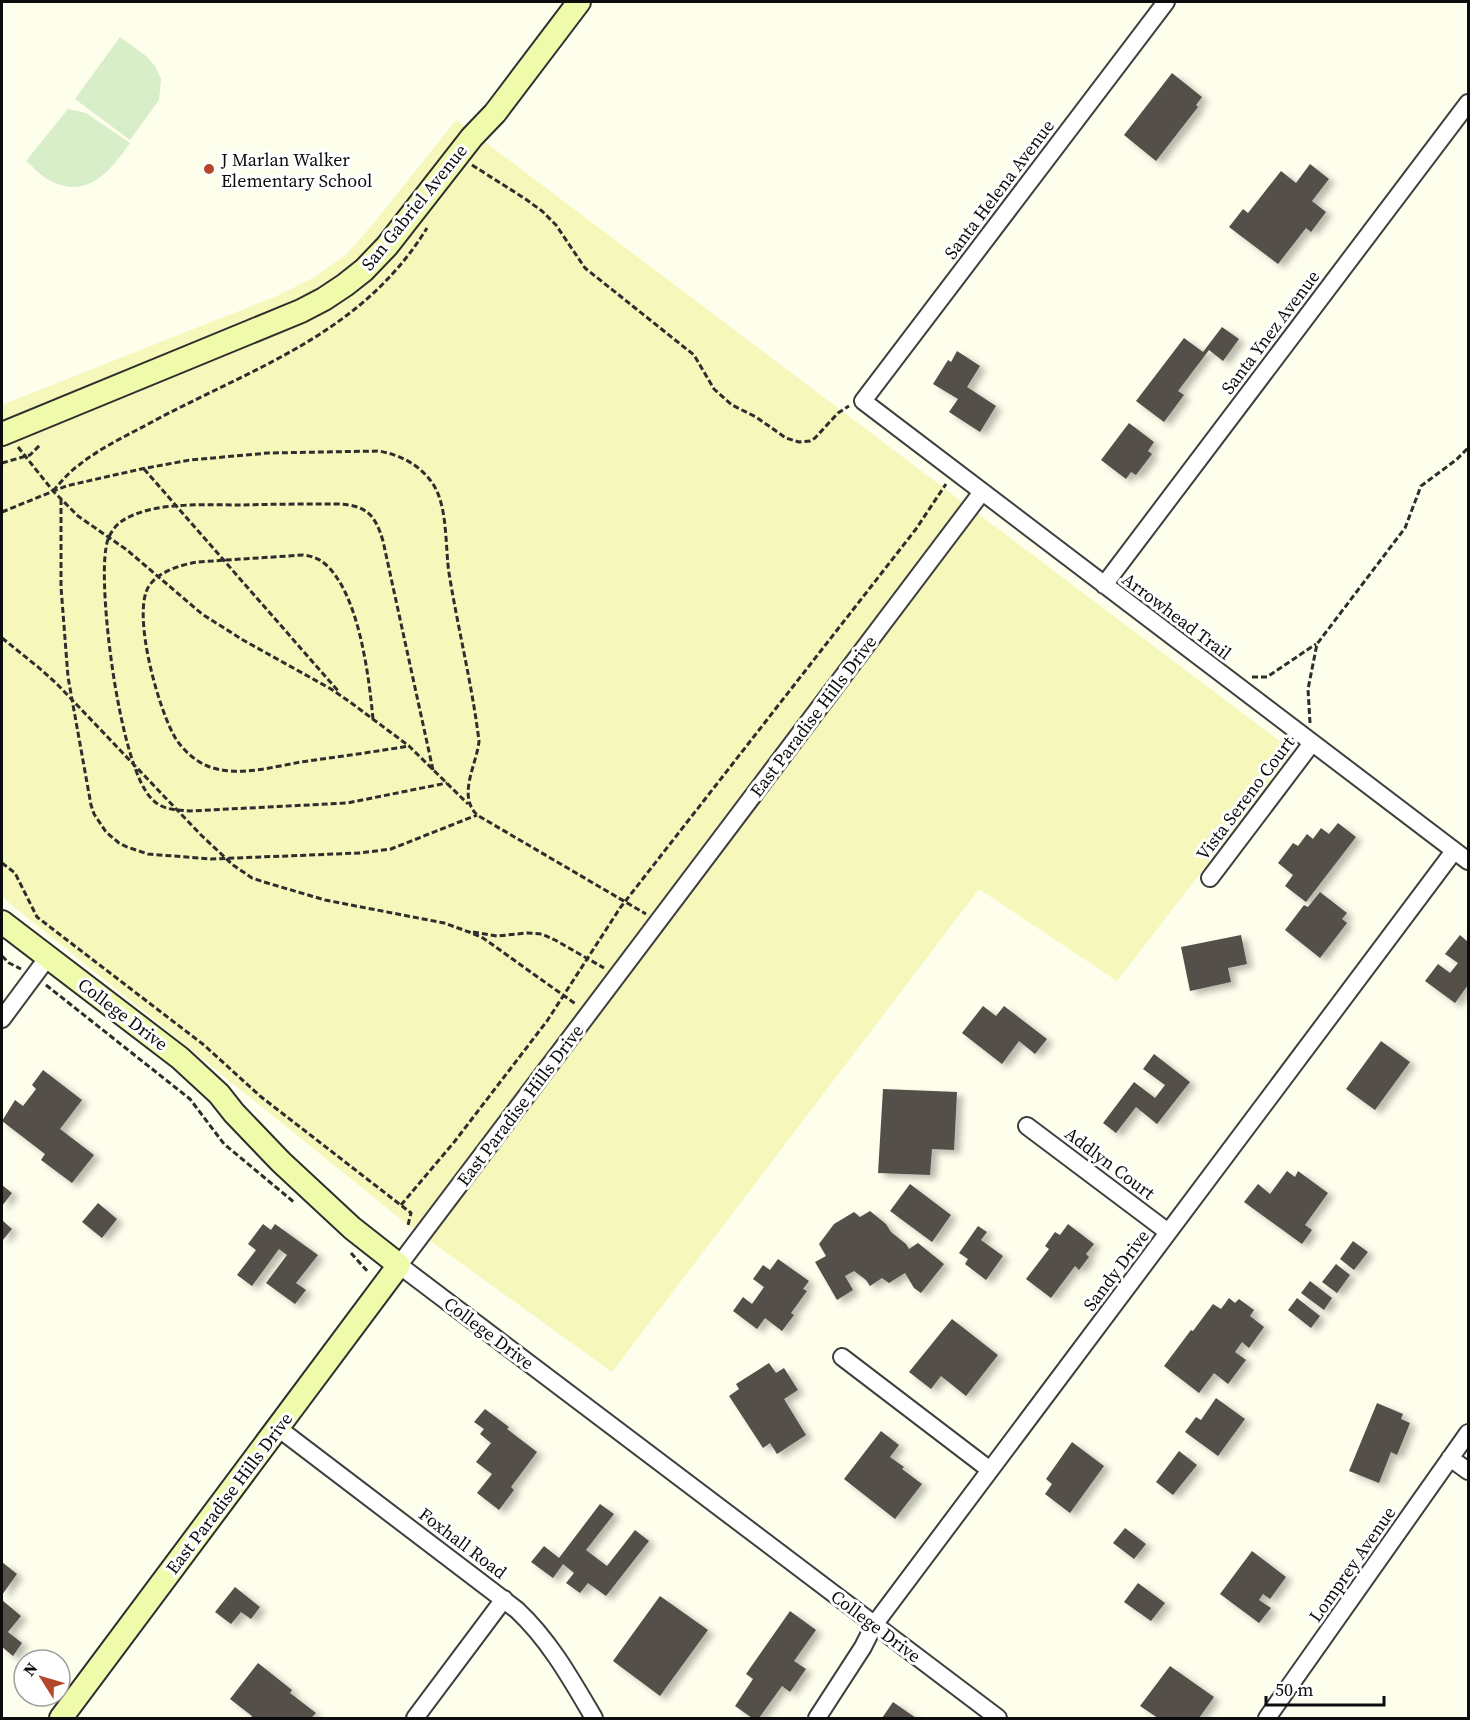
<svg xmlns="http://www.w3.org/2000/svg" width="1470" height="1720" font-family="'Source Serif 4',serif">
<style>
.sand{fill:#f5f7bb}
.pitch{fill:#d8eec9}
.building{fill:#545049;filter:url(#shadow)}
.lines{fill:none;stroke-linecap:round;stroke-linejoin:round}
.street-casing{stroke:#3f3f3f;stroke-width:20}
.secondary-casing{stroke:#2e2e2e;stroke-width:26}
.path{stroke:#2e2e2e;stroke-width:3;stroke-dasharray:6 3;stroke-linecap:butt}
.street{stroke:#fff;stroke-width:16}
.secondary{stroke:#effbaa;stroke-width:22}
.poi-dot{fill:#b5482b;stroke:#fff;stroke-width:2}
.labels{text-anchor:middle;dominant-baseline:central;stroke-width:6;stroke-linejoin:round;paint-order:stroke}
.poi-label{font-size:18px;fill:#0c0c0c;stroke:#fff;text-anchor:start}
.street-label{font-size:18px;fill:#0c0c0c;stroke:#fff}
</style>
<defs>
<filter id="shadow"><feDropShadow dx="6" dy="4" stdDeviation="3" flood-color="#0004"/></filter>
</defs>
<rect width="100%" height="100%" fill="#fdfeec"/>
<path class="sand" d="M 456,120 L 1294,752 L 1117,981 L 979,889 L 612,1372 L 408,1225 L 2,897 L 2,405 L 277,296 L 313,278 L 346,255 L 378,218 Z"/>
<path class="pitch" d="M 120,37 L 146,56 L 155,66 L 161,79 L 159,100 L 130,140 L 75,99 Z
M 68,109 L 86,113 L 130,143 C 109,173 86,201 47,179 C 39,174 32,166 26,161 Z"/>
<path class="building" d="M 1172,73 L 1202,97 L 1196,105 L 1198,107 L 1156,161 L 1124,135 Z
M 1310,164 L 1329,179 L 1312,201 L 1326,212 L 1311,232 L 1306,228 L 1278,264 L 1229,227 L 1243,209 L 1248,213 L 1281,171 L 1296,183 Z
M 1222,327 L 1239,339 L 1223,361 L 1209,350 L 1178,391 L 1184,395 L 1164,422 L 1136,401 L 1184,338 L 1203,352 Z
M 957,351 L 980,366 L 967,387 L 996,406 L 980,432 L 949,412 L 958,399 L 933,384 L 948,360 L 951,362 Z
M 1129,423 L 1154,442 L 1148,451 L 1152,454 L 1136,475 L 1131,472 L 1126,479 L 1101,460 Z
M 1338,823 L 1356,837 L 1306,902 L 1285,886 L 1293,875 L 1278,863 L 1293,843 L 1298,846 L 1307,834 L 1313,839 L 1321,828 L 1329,834 Z
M 1320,892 L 1347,913 L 1342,919 L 1347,923 L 1320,958 L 1285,930 L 1304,905 L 1308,907 Z
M 1241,935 L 1247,964 L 1228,968 L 1231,982 L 1190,991 L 1181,947 Z
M 1460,935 L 1468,942 L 1468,985 L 1455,1003 L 1425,981 L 1438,964 L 1450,973 L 1458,963 L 1445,954 Z
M 983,1006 L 996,1016 L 1004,1006 L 1047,1039 L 1035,1054 L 1019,1041 L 1002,1064 L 962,1033 Z
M 1381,1041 L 1410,1062 L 1375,1110 L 1346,1089 Z
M 1154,1054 L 1190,1082 L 1157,1124 L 1136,1107 L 1116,1133 L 1103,1123 L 1134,1082 L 1155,1098 L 1165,1085 L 1143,1069 Z
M 43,1070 L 82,1100 L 60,1129 L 94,1155 L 72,1183 L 41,1160 L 45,1154 L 2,1121 L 15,1100 L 23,1106 L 36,1089 L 32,1085 Z
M 883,1089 L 957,1092 L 954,1150 L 932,1149 L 930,1175 L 878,1173 Z
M 1287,1171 L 1295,1177 L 1298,1171 L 1328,1193 L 1305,1225 L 1312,1230 L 1302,1244 L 1244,1202 L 1258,1184 L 1270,1194 Z
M 910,1184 L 951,1215 L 932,1242 L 890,1211 Z
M 2,1185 L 12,1193 L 2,1206 Z
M 98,1203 L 117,1219 L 102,1238 L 82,1222 Z
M 870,1211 L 886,1224 L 891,1232 L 906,1244 L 909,1249 L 918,1243 L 944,1264 L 921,1293 L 914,1288 L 905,1273 L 889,1283 L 882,1278 L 870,1286 L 866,1280 L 854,1271 L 845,1276 L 853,1290 L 837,1300 L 815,1262 L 826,1256 L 819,1244 L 834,1224 L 854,1212 L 860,1217 Z
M 2,1220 L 12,1229 L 2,1241 Z
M 263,1224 L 271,1230 L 275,1224 L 318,1255 L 296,1283 L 306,1290 L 295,1304 L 266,1283 L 287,1255 L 279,1249 L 252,1286 L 237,1275 L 256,1250 L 248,1244 Z
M 1068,1224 L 1094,1244 L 1086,1254 L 1089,1257 L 1079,1270 L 1075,1266 L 1051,1298 L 1026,1279 L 1049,1249 L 1045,1246 L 1055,1232 L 1060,1235 Z
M 978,1226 L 987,1232 L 981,1240 L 1003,1256 L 986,1280 L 965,1264 L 968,1259 L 959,1253 Z
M 1353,1241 L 1368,1252 L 1354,1270 L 1340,1259 Z
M 778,1259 L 809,1281 L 803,1289 L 807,1291 L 791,1313 L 794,1315 L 782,1331 L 765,1318 L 757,1329 L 733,1311 L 743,1297 L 752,1304 L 764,1287 L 753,1279 L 763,1265 L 770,1270 Z
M 1336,1264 L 1350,1275 L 1337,1293 L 1322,1282 Z
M 1310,1281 L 1332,1298 L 1324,1310 L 1301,1293 Z
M 1229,1298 L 1235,1303 L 1239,1299 L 1254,1310 L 1250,1316 L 1264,1327 L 1249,1348 L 1242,1342 L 1235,1352 L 1246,1360 L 1228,1384 L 1214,1373 L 1199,1393 L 1164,1366 L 1191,1330 L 1193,1331 L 1213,1304 L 1221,1309 Z
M 1297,1298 L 1320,1316 L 1311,1328 L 1288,1310 Z
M 952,1319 L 998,1355 L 966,1396 L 941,1376 L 931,1389 L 909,1372 Z
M 769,1363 L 776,1373 L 784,1368 L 798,1390 L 784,1399 L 806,1435 L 777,1454 L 770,1443 L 763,1448 L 729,1396 L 739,1389 L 736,1384 Z
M 1216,1398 L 1245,1419 L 1218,1456 L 1185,1432 L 1196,1417 L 1201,1420 Z
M 1377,1403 L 1403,1414 L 1401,1419 L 1410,1423 L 1397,1455 L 1391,1452 L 1379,1483 L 1349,1471 Z
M 485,1409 L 509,1427 L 507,1429 L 537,1452 L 511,1487 L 514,1490 L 499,1510 L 477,1493 L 492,1474 L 476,1462 L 491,1443 L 480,1434 L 484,1429 L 474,1422 Z
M 881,1431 L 899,1445 L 890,1457 L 904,1467 L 902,1469 L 922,1484 L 895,1519 L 844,1479 Z
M 1072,1442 L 1104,1466 L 1070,1513 L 1045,1494 L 1052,1484 L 1046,1479 Z
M 1179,1451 L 1197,1465 L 1173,1495 L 1156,1482 Z
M 600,1504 L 614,1514 L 586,1550 L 607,1566 L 635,1530 L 649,1541 L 606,1596 L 588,1583 L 580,1593 L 566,1583 L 574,1573 L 563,1564 L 553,1578 L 531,1562 L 544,1546 L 559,1558 Z
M 1125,1528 L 1146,1544 L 1134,1559 L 1113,1543 Z
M 1252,1551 L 1286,1577 L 1270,1599 L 1263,1594 L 1259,1600 L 1271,1608 L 1259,1623 L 1220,1594 Z
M 2,1562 L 17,1574 L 2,1595 Z
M 1138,1583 L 1165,1603 L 1151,1621 L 1124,1602 Z
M 235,1587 L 260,1607 L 251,1619 L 241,1612 L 231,1624 L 215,1612 Z
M 660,1596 L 708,1630 L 660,1696 L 613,1661 Z
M 2,1600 L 21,1616 L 8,1632 L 22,1643 L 13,1656 L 2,1647 Z
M 790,1611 L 816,1630 L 794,1661 L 806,1669 L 790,1692 L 782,1686 L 759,1718 L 752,1718 L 735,1706 L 753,1679 L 746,1674 Z
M 258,1663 L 292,1690 L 290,1693 L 316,1713 L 311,1718 L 251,1718 L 252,1716 L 230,1699 Z
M 1170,1666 L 1214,1697 L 1199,1718 L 1158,1718 L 1140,1706 Z
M 893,1702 L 916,1718 L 882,1718 Z"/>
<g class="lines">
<g class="street-casing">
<path id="street" d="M 1166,2 L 863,401 L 1468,861
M 982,492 L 399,1265 L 998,1718
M 1104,585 L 1468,103
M 1210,878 L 1312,743
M 2,1019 L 48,957
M 1027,1126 L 1168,1232
M 842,1357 L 990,1470
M 278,1428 L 517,1610 C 550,1641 571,1679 594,1718
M 1450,1458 L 1468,1471
M 415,1718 L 504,1599
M 817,1718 L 863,1647 L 874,1625 L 1454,851
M 1267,1718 L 1468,1433"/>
</g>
<g class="secondary-casing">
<path id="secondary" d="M 2,434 L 301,311 L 324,299 L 345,285 L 364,270 L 387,246 L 472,137 L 495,113 L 579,2
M 2,922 L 180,1058 L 219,1094 L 234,1113 L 281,1162 L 352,1228 L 399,1265 L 61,1718"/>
</g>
<path class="path" d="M 472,165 L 524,198 L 542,211 L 556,225 L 585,268 L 694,355 L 714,389 L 732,405 L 756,417 L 786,438 L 799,442 L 810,441 L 815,438 L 838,413 L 849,406
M 18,447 L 53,491 L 78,516 L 127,550 L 202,614 L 243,640 L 331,689 L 350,702 L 409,746 L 468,804
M 2,463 L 30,455 L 40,445
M 144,469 L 339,692
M 53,491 C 61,482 69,472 79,465 C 100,448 126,436 150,423 C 254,367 361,335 427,228
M 61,499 L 61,587 L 68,677 L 91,805 L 94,814 L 106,832 L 119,843 L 127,847 L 148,854 L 211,859 L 360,853 L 391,849 L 477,815
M 2,512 L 66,486 L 141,469 L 190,460 L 268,453 L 379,451 C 401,455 420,465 433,484 C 448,507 445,546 449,573 C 458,629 472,684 479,741 C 477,764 457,795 477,815 L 646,914
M 2,638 L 38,667 L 57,684 L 201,835 L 233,865 L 252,878 L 264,882 L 325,900 L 444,923 L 469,932 L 483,938 L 577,1005
M 1252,677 L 1267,677 L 1316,644
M 373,719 C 369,677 359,592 324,563 C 318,558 311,556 303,555 L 197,562 C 181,565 159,571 149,586 C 131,613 159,712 176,739 C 184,751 196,762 210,767 C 238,777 272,767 301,762 C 337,757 373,752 409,746
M 1310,723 L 1308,689 L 1317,644 L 1405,528 L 1421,486 L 1456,460 L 1468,448
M 433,770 L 383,541 C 375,514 366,505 337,504 C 306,504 274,504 242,505 C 207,505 152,501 122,521 C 113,527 107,538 106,548 C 98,592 120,769 152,799 C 162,810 176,810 190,811 L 347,803 L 447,783
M 2,863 L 15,873 L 37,917 L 204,1045 L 260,1096 L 411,1213 L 408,1225
M 473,932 L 497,936 L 527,933 L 542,934 L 555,940 L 604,968
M 2,956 L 9,963 L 21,969
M 46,985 L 190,1099 L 224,1144 L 295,1203
M 401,1205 L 455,1141 L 547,1021 L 620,908 L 916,529 L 946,484
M 351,1253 L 369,1273"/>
<use href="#street" class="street"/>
<use href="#secondary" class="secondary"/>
</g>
<circle class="poi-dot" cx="209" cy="169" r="6"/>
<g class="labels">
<g class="poi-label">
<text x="221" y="159">J Marlan Walker<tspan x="221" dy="21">Elementary School</tspan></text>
</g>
<g class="street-label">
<text transform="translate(999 189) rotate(-53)">Santa Helena Avenue</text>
<text transform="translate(414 207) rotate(-51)">San Gabriel Avenue</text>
<text transform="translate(1270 332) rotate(-53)">Santa Ynez Avenue</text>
<text transform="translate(1177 616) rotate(37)">Arrowhead Trail</text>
<text transform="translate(813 716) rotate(-53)">East Paradise Hills Drive</text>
<text transform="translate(1245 798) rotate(-53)">Vista Sereno Court</text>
<text transform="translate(123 1014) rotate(37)">College Drive</text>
<text transform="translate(520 1105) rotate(-53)">East Paradise Hills Drive</text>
<text transform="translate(1110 1163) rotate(37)">Addlyn Court</text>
<text transform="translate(1116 1270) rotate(-53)">Sandy Drive</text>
<text transform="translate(489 1333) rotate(37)">College Drive</text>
<text transform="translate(229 1493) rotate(-53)">East Paradise Hills Drive</text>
<text transform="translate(463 1543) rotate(37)">Foxhall Road</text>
<text transform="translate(1352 1564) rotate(-55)">Lomprey Avenue</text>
<text transform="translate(876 1626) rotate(37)">College Drive</text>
</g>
</g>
<rect width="1470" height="1720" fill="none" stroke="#0c0c0c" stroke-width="6"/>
<g transform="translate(42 1678) rotate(307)"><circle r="28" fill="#ffffff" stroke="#9e9e9e" stroke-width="1.5"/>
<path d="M0-4.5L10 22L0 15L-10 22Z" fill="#b5482b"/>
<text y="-9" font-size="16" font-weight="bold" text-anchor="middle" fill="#0c0c0c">N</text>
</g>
<path d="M1266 1696v9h118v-9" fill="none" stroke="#0c0c0c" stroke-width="3"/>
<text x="1275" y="1696" font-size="18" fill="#0c0c0c" stroke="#ffffff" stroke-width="4.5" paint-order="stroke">50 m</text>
</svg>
